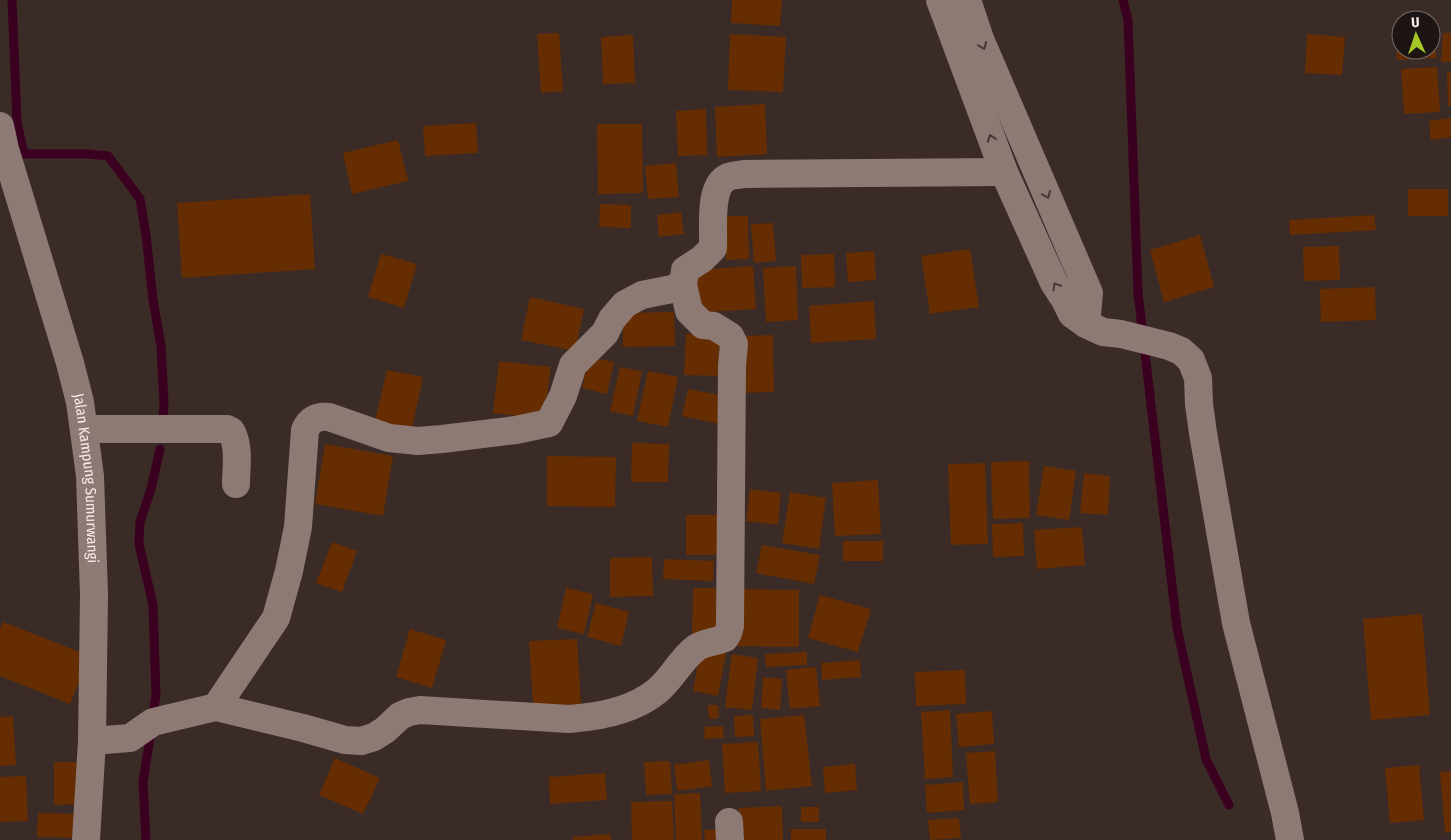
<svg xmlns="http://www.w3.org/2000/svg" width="1451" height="840" font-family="'Fira Sans Condensed',sans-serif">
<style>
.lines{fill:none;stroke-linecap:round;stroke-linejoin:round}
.stream{stroke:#3b001f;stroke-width:9}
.building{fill:#662d03}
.minor{stroke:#8e7a75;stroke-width:28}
.oneway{stroke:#453836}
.labels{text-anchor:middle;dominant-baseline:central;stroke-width:4;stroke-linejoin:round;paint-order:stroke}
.street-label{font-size:15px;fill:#f7ebe9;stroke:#1d1514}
</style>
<rect width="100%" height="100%" fill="#3b2b27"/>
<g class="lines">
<path class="stream" d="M 12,0 L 17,122 L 24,154 L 88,154 L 108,156 L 140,199 L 146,235 L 153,300 L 161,346 L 164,402 L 163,418
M 1123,0 L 1128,20 L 1138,293 L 1177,628 L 1206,759 L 1229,805
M 152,718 L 156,696 L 153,605 L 139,544 L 140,522 L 151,489 L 160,449
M 146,840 L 143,782 L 151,731"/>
</g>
<path class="building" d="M 732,0 L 782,0 L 780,26 L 731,23 Z
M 1435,32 L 1436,58 L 1397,60 L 1395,35 L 1401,34 L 1401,50 L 1431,50 L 1431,33 Z
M 559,33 L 563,91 L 541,93 L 537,34 Z
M 1443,33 L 1451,33 L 1451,62 L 1441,62 Z
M 730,34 L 786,37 L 783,92 L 728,90 Z
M 1307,34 L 1345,37 L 1342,75 L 1305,73 Z
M 633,35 L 635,83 L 603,84 L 601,37 Z
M 1437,67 L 1440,112 L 1404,114 L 1401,69 Z
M 1447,72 L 1451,72 L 1451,106 L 1448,106 Z
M 765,104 L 767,154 L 717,157 L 715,107 Z
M 706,109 L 707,155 L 678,156 L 676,111 Z
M 1451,118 L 1451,137 L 1431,140 L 1429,121 Z
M 476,123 L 478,153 L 425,156 L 423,126 Z
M 597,124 L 642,124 L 643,193 L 598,194 Z
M 398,140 L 408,181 L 352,194 L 343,153 Z
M 676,163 L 679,197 L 648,199 L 645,166 Z
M 1408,189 L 1448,189 L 1448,216 L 1408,216 Z
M 310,194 L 315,269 L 182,278 L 177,203 Z
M 600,204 L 631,205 L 631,228 L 599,227 Z
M 681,212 L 684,234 L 659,237 L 657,215 Z
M 1374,215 L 1376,230 L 1290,235 L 1289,220 Z
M 725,216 L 748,216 L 749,259 L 726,260 Z
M 773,223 L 776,261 L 754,263 L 751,224 Z
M 1200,235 L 1214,287 L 1164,302 L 1150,250 Z
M 1339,246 L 1340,280 L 1304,281 L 1303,247 Z
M 970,249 L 979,307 L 930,314 L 921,256 Z
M 874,251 L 876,280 L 848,282 L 846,253 Z
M 381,254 L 417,264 L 404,308 L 368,297 Z
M 834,254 L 835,287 L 802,288 L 801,255 Z
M 753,266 L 756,309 L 694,313 L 692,270 Z
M 796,266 L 798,320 L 766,322 L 763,268 Z
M 1375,287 L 1376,320 L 1321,322 L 1320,289 Z
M 530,297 L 584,309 L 575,351 L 521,340 Z
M 874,301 L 876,339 L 811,343 L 809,306 Z
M 674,312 L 675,346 L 623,347 L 623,313 Z
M 686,334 L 720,335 L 718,376 L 684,375 Z
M 773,335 L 774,392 L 739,393 L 738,336 Z
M 589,357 L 614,362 L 607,394 L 582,388 Z
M 499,361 L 551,367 L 544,419 L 493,413 Z
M 620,367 L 642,371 L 633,416 L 610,411 Z
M 387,370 L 423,377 L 412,429 L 375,421 Z
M 648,371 L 678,377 L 668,427 L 637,421 Z
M 688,389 L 730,397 L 724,425 L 682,416 Z
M 632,443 L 669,444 L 668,482 L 631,482 Z
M 325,444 L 393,456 L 383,516 L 315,504 Z
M 547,456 L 616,457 L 615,507 L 547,506 Z
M 1029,461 L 1030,518 L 993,519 L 991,462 Z
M 985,463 L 988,544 L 951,545 L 948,464 Z
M 1044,466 L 1076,471 L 1069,520 L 1036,515 Z
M 1084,473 L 1110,476 L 1108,515 L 1080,513 Z
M 878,480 L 881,534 L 835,536 L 832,483 Z
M 750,489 L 781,493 L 778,525 L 746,521 Z
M 790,492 L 826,498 L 819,549 L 782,543 Z
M 686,515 L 726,515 L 725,555 L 686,555 Z
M 1023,523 L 1024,556 L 993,557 L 992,524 Z
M 1082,527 L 1085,565 L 1037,569 L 1034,530 Z
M 843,541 L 883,541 L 883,561 L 843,561 Z
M 332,542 L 357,551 L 342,592 L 316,583 Z
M 762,545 L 820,555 L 814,584 L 756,573 Z
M 652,557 L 653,596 L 610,597 L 610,558 Z
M 664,559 L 714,561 L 713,581 L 663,579 Z
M 566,588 L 593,594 L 584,634 L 557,628 Z
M 693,588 L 722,588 L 722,637 L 692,637 Z
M 733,589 L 799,590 L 799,647 L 733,646 Z
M 820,595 L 871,609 L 858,652 L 808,638 Z
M 596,603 L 629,612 L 621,646 L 587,637 Z
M 1422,614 L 1430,715 L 1371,720 L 1363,619 Z
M 3,622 L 90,656 L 70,704 L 0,676 L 0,628 Z
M 410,629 L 446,640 L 432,688 L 396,677 Z
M 577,639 L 581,704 L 533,707 L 529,641 Z
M 701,648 L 726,653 L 718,696 L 693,691 Z
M 807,652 L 807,665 L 766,667 L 765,654 Z
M 732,654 L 758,658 L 752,710 L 725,707 Z
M 860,660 L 861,677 L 822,680 L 821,663 Z
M 816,667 L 820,706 L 790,709 L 786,670 Z
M 965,670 L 966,704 L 916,706 L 915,672 Z
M 763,677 L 782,679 L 780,710 L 761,708 Z
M 708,705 L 718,705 L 719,718 L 709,719 Z
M 950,710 L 953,777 L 925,779 L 921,712 Z
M 992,711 L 994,744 L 959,747 L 956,714 Z
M 753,715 L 754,736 L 735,737 L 734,716 Z
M 804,715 L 812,786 L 766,791 L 760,719 Z
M 13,716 L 16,765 L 0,766 L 0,717 Z
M 723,726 L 724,738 L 705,739 L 704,727 Z
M 758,742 L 761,791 L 725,793 L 722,744 Z
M 995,751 L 998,802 L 970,804 L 966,753 Z
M 335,758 L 380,778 L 363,814 L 319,795 Z
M 709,760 L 712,786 L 677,791 L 674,765 Z
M 670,761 L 672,794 L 646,795 L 644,762 Z
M 54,762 L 79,762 L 79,804 L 54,805 Z
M 855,764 L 857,790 L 825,793 L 823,767 Z
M 1419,765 L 1424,820 L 1390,823 L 1385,768 Z
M 1451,771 L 1451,832 L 1445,833 L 1440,772 Z
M 605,773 L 607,800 L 550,804 L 549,777 Z
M 26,776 L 28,821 L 0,822 L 0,777 Z
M 963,782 L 964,810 L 927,813 L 925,785 Z
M 700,793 L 702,840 L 676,840 L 674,794 Z
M 672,801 L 674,840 L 632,840 L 631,802 Z
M 782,806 L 783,840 L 740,840 L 739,808 Z
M 801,807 L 819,807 L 819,822 L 801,822 Z
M 38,813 L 79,814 L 79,838 L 37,837 Z
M 959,818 L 961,838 L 930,840 L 928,820 Z
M 723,829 L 723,840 L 705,840 L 704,830 Z
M 791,829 L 826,829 L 826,840 L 791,840 Z
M 610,834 L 611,840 L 573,840 L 573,837 Z"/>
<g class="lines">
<g class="minor">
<path d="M 940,0 L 1004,172 L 1054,283 L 1065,300 L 1072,314 L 1086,324 L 1103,332 L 1121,334 L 1169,346 L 1181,351 L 1191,360 L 1198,378 L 1199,404 L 1203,433 L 1236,623 L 1285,813 L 1290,840"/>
<path d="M 967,0 L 980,39 L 1089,293 L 1086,324"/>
<path id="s1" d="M 0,126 L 5,149 L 70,363 L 80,402 L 90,476 L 94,594 L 92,741 L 86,840"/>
<path d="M 84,429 L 227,429 L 231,431 C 240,446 236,468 236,484"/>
<path d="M 216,707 L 276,618 L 289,571 L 298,527 L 305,430 C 310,419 318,416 329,417 L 389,438 L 418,441 L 442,439 L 516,430 L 549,423 L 563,396 L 573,365 L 605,333 L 612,319 L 625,304 L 642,295 L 672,289 L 683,285 L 685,270 L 702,259 L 713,248 C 714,229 708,186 728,177 C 732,175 739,175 744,174 L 1004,172"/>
<path d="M 92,741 L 130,738 L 153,722 L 216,707 L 303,728 L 345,740 L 361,741 L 374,737 L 385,730 L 400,716 L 409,712 L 420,710 L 569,719 C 598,717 634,710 657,691 C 672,679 680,660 696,648 C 704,642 716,642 725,638 L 728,633 L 730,626 L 732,366 L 734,344 L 730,336 L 714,326 L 703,325 L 689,311 L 683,285"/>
<path d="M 729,822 L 730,840"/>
</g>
</g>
<defs><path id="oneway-chevron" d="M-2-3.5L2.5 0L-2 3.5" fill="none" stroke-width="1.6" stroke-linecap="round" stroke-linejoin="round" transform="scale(1.25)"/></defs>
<g class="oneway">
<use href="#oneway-chevron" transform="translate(983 46) rotate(67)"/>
<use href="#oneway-chevron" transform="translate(991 138) rotate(-110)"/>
<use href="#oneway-chevron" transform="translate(1047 195) rotate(67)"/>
<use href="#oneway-chevron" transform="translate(1056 286) rotate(-121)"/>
</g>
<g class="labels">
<g class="street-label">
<text stroke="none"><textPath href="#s1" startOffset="364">Jalan Kampung Sumurwangi</textPath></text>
</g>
</g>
<g transform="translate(1416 35) rotate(357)"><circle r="24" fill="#1d1514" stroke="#746b69"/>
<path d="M0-4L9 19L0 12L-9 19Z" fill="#a4c825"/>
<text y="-8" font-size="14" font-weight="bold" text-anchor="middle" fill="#f7ebe9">U</text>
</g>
</svg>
